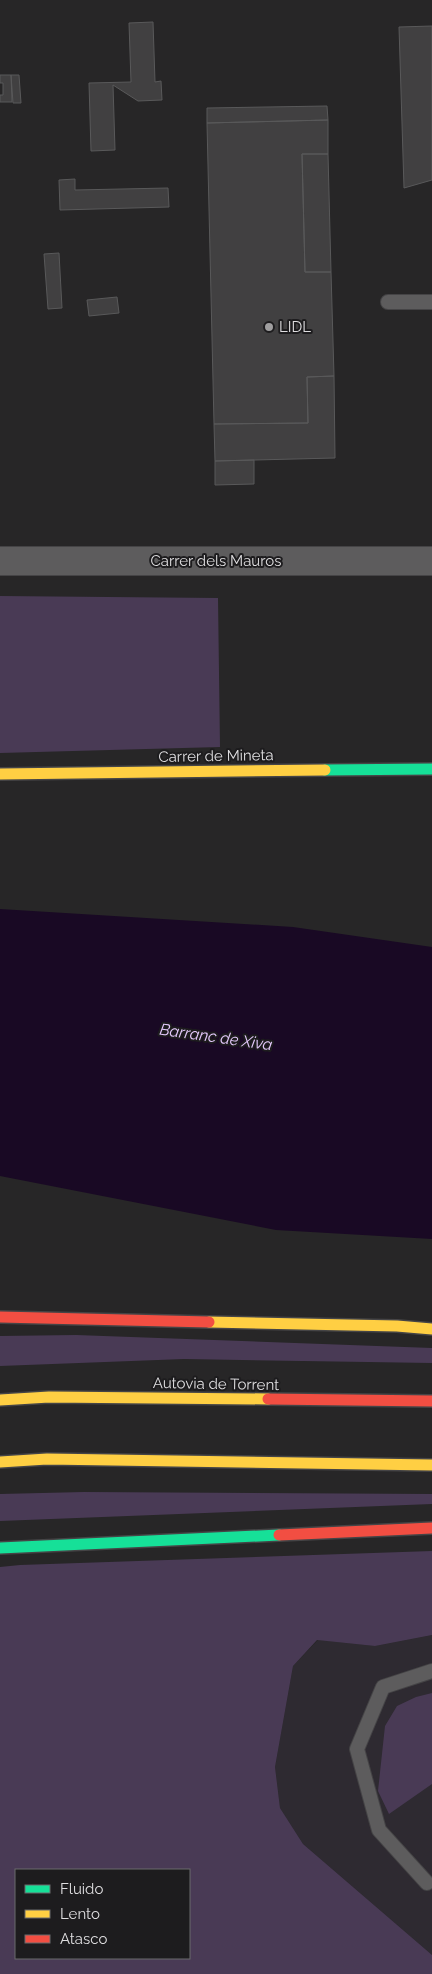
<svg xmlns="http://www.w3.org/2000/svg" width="432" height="1974" font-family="Raleway,sans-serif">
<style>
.built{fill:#2e2a31}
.green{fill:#493a55;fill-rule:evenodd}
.water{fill:#190924}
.building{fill:#414041;stroke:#59595a}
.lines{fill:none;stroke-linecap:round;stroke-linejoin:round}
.lane-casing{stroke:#454446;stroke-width:16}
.street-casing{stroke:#454446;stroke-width:30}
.fast-casing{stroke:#454446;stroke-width:14}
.slow-casing{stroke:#454446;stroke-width:14}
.jam-casing{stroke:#454446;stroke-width:14}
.lane{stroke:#5d5c5d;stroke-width:14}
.street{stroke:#5d5c5d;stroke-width:28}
.fast{stroke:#16e098;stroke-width:11}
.slow{stroke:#ffcf43;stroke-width:11}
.jam{stroke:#f24e42;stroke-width:11}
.poi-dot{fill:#9f9e9f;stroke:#1d1c1e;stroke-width:2}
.labels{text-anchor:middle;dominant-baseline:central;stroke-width:4;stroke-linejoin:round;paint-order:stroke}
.poi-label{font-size:15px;fill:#dfdee0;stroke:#1d1c1e;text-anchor:start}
.street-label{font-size:15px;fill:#dfdee0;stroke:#1d1c1e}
.water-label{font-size:16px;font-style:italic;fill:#e5cafd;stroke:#1d1c1e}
</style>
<rect width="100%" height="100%" fill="#272627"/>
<path class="built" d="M 432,1635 L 432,1955 L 303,1844 L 280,1808 L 275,1767 L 293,1666 L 318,1640 L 375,1646 Z"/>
<path class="green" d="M 0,596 L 218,598 L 220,747 L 0,753 Z
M 76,1335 L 432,1348 L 432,1363 L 184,1359 L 0,1366 L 0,1336 Z
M 84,1492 L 432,1494 L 432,1504 L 0,1521 L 0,1494 Z
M 432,1551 L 432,1635 L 375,1646 L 317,1640 L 293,1666 L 275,1767 L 280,1808 L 303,1844 L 432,1955 L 432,1974 L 0,1974 L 0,1567 L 20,1565 ZM 16,1870 L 189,1870 L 189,1958 L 16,1958 Z
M 432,1693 L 432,1784 L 389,1814 L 378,1791 L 385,1726 L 397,1706 L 416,1697 Z"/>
<path class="water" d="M 0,909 L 293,927 L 432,947 L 432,1239 L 276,1230 L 0,1176 Z"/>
<path class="building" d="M 153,22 L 155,82 L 161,81 L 162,100 L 138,101 L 113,85 L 115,150 L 91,151 L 89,83 L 131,82 L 129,23 Z
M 432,26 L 432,180 L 404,188 L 399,27 Z
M 0,75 L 11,75 L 12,102 L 0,102 L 0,95 L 3,95 L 3,83 L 0,83 Z
M 11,75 L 19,75 L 21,103 L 13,103 Z
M 327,106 L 328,120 L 207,123 L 207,108 Z
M 328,120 L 328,154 L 302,154 L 305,272 L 331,272 L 334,376 L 307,377 L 308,423 L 214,424 L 207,123 Z
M 302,154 L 328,154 L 331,272 L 305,272 Z
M 75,179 L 75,190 L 168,188 L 169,207 L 60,210 L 59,180 Z
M 59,253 L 62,308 L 48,309 L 44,254 Z
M 117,297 L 119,313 L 89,316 L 87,300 Z
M 334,376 L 335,458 L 215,461 L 214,424 L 308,423 L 307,377 Z
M 254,460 L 254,484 L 215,485 L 215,461 Z"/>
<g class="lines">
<g class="lane-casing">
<path id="lane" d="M 388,302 L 432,302
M 427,1883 L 379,1830 L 357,1749 L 383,1687 L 432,1671"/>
</g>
<g class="street-casing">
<path id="street" d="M 0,561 L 432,561"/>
</g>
<g class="fast-casing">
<path id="fast" d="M 325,770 L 432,769
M 0,1548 L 279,1535"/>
</g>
<g class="slow-casing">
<path id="slow" d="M 0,774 L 325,770
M 209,1322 L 397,1326 L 432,1329
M 0,1400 L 49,1397 L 268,1399
M 0,1462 L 47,1459 L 432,1465"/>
</g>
<g class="jam-casing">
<path id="jam" d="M 0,1317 L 209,1322
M 268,1399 L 432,1401
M 279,1535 L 432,1528"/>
</g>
<use href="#lane" class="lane"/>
<use href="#street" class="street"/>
<use href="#fast" class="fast"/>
<use href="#slow" class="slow"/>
<use href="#jam" class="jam"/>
</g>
<circle class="poi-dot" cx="269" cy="327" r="5"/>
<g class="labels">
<g class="poi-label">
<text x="279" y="327">LIDL</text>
</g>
<g class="street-label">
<text x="216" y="561">Carrer dels Mauros</text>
<text transform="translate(216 756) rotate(-1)">Carrer de Mineta</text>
<text transform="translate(216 1384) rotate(1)">Autovia de Torrent</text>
</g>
<g class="water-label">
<text transform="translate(216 1037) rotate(8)">Barranc de Xiva</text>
</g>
</g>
<rect x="15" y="1869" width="175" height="90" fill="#1d1c1e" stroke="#6b6a6c"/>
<rect x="25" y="1885" width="25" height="8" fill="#16e098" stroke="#6b6a6c"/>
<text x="60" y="1894" font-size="15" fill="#dfdee0">Fluido</text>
<rect x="25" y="1910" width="25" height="8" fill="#ffcf43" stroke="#6b6a6c"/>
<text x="60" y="1919" font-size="15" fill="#dfdee0">Lento</text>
<rect x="25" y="1935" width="25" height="8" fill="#f24e42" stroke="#6b6a6c"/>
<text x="60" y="1944" font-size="15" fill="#dfdee0">Atasco</text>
</svg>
